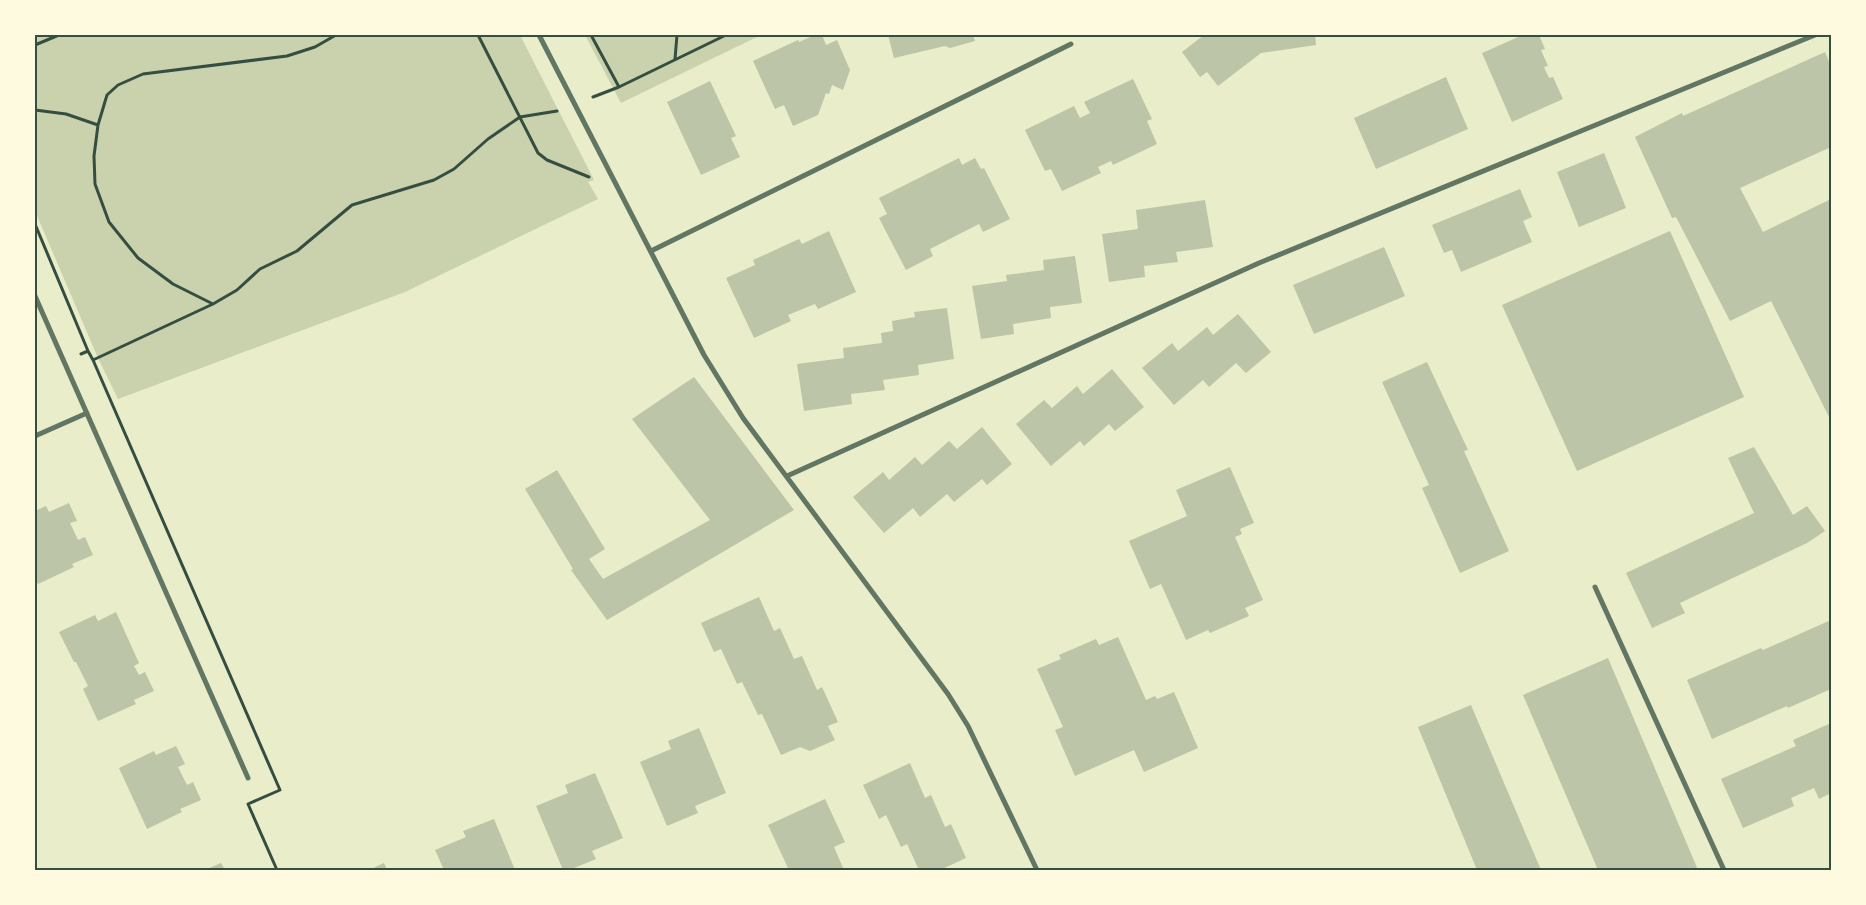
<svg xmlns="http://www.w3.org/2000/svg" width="1866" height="905" font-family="Helvetica,sans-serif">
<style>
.green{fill:#cad2ad}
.building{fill:#bcc5a7}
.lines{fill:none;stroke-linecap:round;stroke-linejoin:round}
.path{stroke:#344e41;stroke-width:3}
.minor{stroke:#617663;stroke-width:5}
.neatline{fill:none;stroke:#344e41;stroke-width:2}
</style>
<rect width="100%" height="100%" fill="#e9edc9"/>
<path class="green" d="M 35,35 L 520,35 L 594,180 L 588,182 L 598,199 L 405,292 L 118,399 L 98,358 L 35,211 Z
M 585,35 L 761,35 L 621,103 Z"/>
<path class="building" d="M 815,35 L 822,35 L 826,45 L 837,40 L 850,70 L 843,90 L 832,85 L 829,94 L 826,93 L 818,115 L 793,126 L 784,105 L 775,109 L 753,61 L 798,40 L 799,42 Z
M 888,35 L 973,35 L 975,41 L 950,48 L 945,46 L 894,58 Z
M 1204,35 L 1315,35 L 1316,45 L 1261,53 L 1218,86 L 1207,72 L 1200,77 L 1182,52 Z
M 1523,35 L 1539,35 L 1545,49 L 1541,50 L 1548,66 L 1544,67 L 1549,78 L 1553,77 L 1563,99 L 1512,122 L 1482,53 Z
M 1825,52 L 1831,66 L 1831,147 L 1740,188 L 1763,232 L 1831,199 L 1831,421 L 1771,301 L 1730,321 L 1676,217 L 1672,218 L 1635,137 L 1682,113 L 1683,116 Z
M 1446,77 L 1468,129 L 1376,169 L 1354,118 Z
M 1133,79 L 1152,119 L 1147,121 L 1157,144 L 1113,165 L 1111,161 L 1098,167 L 1101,173 L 1062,191 L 1051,169 L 1045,171 L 1025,130 L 1074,106 L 1080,118 L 1090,113 L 1084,102 Z
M 710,81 L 736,136 L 731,138 L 740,157 L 701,175 L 667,102 Z
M 1604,153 L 1626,208 L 1579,227 L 1557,172 Z
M 959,158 L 962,165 L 975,158 L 981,169 L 984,168 L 1010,219 L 983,232 L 979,224 L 930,249 L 933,256 L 906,270 L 879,218 L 887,214 L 879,198 Z
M 1520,189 L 1532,217 L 1523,221 L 1532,242 L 1461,272 L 1452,250 L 1444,253 L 1432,225 Z
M 1205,200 L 1213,247 L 1176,252 L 1178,262 L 1144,266 L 1145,277 L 1109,282 L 1102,234 L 1138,229 L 1136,210 Z
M 829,231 L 856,292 L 818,309 L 815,304 L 788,315 L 791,321 L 754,338 L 726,278 L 755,265 L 753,260 L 799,239 L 802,244 Z
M 1670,231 L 1744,397 L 1577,471 L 1502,305 Z
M 1384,247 L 1405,296 L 1314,334 L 1293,285 Z
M 1075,256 L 1082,303 L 1050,307 L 1051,318 L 1013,324 L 1014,334 L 981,339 L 972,286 L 1007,281 L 1006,275 L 1044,270 L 1043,260 Z
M 947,308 L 954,359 L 918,365 L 919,375 L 883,380 L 885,390 L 851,394 L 852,404 L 804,411 L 797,364 L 844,358 L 843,348 L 882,343 L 881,333 L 893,331 L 892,321 L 915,317 L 914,312 Z
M 1238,314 L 1271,352 L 1246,373 L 1236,363 L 1209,387 L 1203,380 L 1174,405 L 1142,368 L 1172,343 L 1178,351 L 1207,327 L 1213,335 Z
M 1427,362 L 1468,450 L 1464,451 L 1509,551 L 1460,573 L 1422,488 L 1429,485 L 1382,382 Z
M 1112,369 L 1144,407 L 1115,431 L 1109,424 L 1084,446 L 1080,441 L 1051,466 L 1016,424 L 1044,400 L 1052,408 L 1077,386 L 1083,394 Z
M 694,377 L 794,510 L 607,620 L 571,570 L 573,569 L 525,489 L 557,470 L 605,549 L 589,559 L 603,579 L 710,520 L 632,419 Z
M 982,427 L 1012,464 L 987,485 L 982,479 L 954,502 L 947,494 L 920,517 L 913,508 L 884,533 L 853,497 L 883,472 L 889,480 L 915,457 L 922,465 L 949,441 L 957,449 Z
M 1754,447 L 1793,515 L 1807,506 L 1825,531 L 1807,543 L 1680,603 L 1685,613 L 1652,628 L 1626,573 L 1754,513 L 1728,458 Z
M 1230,467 L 1254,523 L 1240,529 L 1242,534 L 1235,537 L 1263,600 L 1245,608 L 1249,616 L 1210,633 L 1208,630 L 1186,640 L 1161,584 L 1150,589 L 1129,541 L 1187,516 L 1176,490 Z
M 69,503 L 77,521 L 70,523 L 78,540 L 85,537 L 93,555 L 72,564 L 74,567 L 38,584 L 35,578 L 35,511 L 46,506 L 49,512 Z
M 759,597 L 774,631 L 780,628 L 794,659 L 802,656 L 817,690 L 822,687 L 838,722 L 828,726 L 835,740 L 810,751 L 800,747 L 781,755 L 762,714 L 758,715 L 742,682 L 737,684 L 721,649 L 714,652 L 701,623 Z
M 116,612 L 139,663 L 134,666 L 139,675 L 145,672 L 154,691 L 134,700 L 136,704 L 98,721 L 83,689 L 88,686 L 76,662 L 74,662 L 59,632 L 95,615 L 98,621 Z
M 1831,620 L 1831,689 L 1788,708 L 1787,706 L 1712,739 L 1687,680 L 1761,648 L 1763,650 Z
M 1118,637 L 1146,700 L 1155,696 L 1157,699 L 1174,692 L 1198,748 L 1144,772 L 1134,750 L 1075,776 L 1055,730 L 1063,727 L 1037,669 L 1061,659 L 1059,655 L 1096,639 L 1099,645 Z
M 1608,658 L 1698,870 L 1598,870 L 1523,695 Z
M 1471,705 L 1541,870 L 1477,870 L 1418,727 Z
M 1831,723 L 1831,793 L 1819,799 L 1814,788 L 1791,798 L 1794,806 L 1743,828 L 1721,779 L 1796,746 L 1793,740 Z
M 699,728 L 726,793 L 695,806 L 698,813 L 667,826 L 640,762 L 671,749 L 668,741 Z
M 176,746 L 185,764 L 178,767 L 187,785 L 193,782 L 201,800 L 180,809 L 182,812 L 147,829 L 119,768 L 154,751 L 156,755 Z
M 910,763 L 925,798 L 931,795 L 945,827 L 951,824 L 966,858 L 940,870 L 919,870 L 907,844 L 901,847 L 886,815 L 879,819 L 863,785 Z
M 595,773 L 623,838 L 592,851 L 596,859 L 569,870 L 563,870 L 536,806 L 568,793 L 565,785 Z
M 825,799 L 845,842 L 834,847 L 844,870 L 783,870 L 788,868 L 768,825 Z
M 494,819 L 515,870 L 444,870 L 435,850 L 466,837 L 463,831 Z
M 221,863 L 225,870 L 205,870 Z
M 384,863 L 387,870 L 369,870 Z"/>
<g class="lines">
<path class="path" d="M 336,35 L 315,47 L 287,56 L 143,74 L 118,85 L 107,95 L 98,125 L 94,156 L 95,184 L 109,222 L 138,258 L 173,284 L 213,304 L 237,290 L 260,269 L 297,251 L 352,205 L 434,180 L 454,169 L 488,139 L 520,117 L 557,111
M 478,35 L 538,153 L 547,160 L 589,177
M 591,35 L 619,87
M 35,45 L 59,35
M 675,59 L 677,35
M 593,97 L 619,87 L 726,35
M 35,110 L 66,114 L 98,125
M 35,224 L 88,351
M 81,354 L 88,351 L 93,360 L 213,304
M 93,360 L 280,790 L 248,804 L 277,870"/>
<path class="minor" d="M 539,35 L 704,355 L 743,418 L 948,694 L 968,726 L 1037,870
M 651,251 L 1071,44
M 35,296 L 248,778
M 35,436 L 87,413
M 787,476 L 1259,263 L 1815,35
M 1595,587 L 1724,870"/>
</g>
<rect width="1866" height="905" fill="none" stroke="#fefae0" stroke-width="72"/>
<rect x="36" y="36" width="1794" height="833" class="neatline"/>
</svg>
